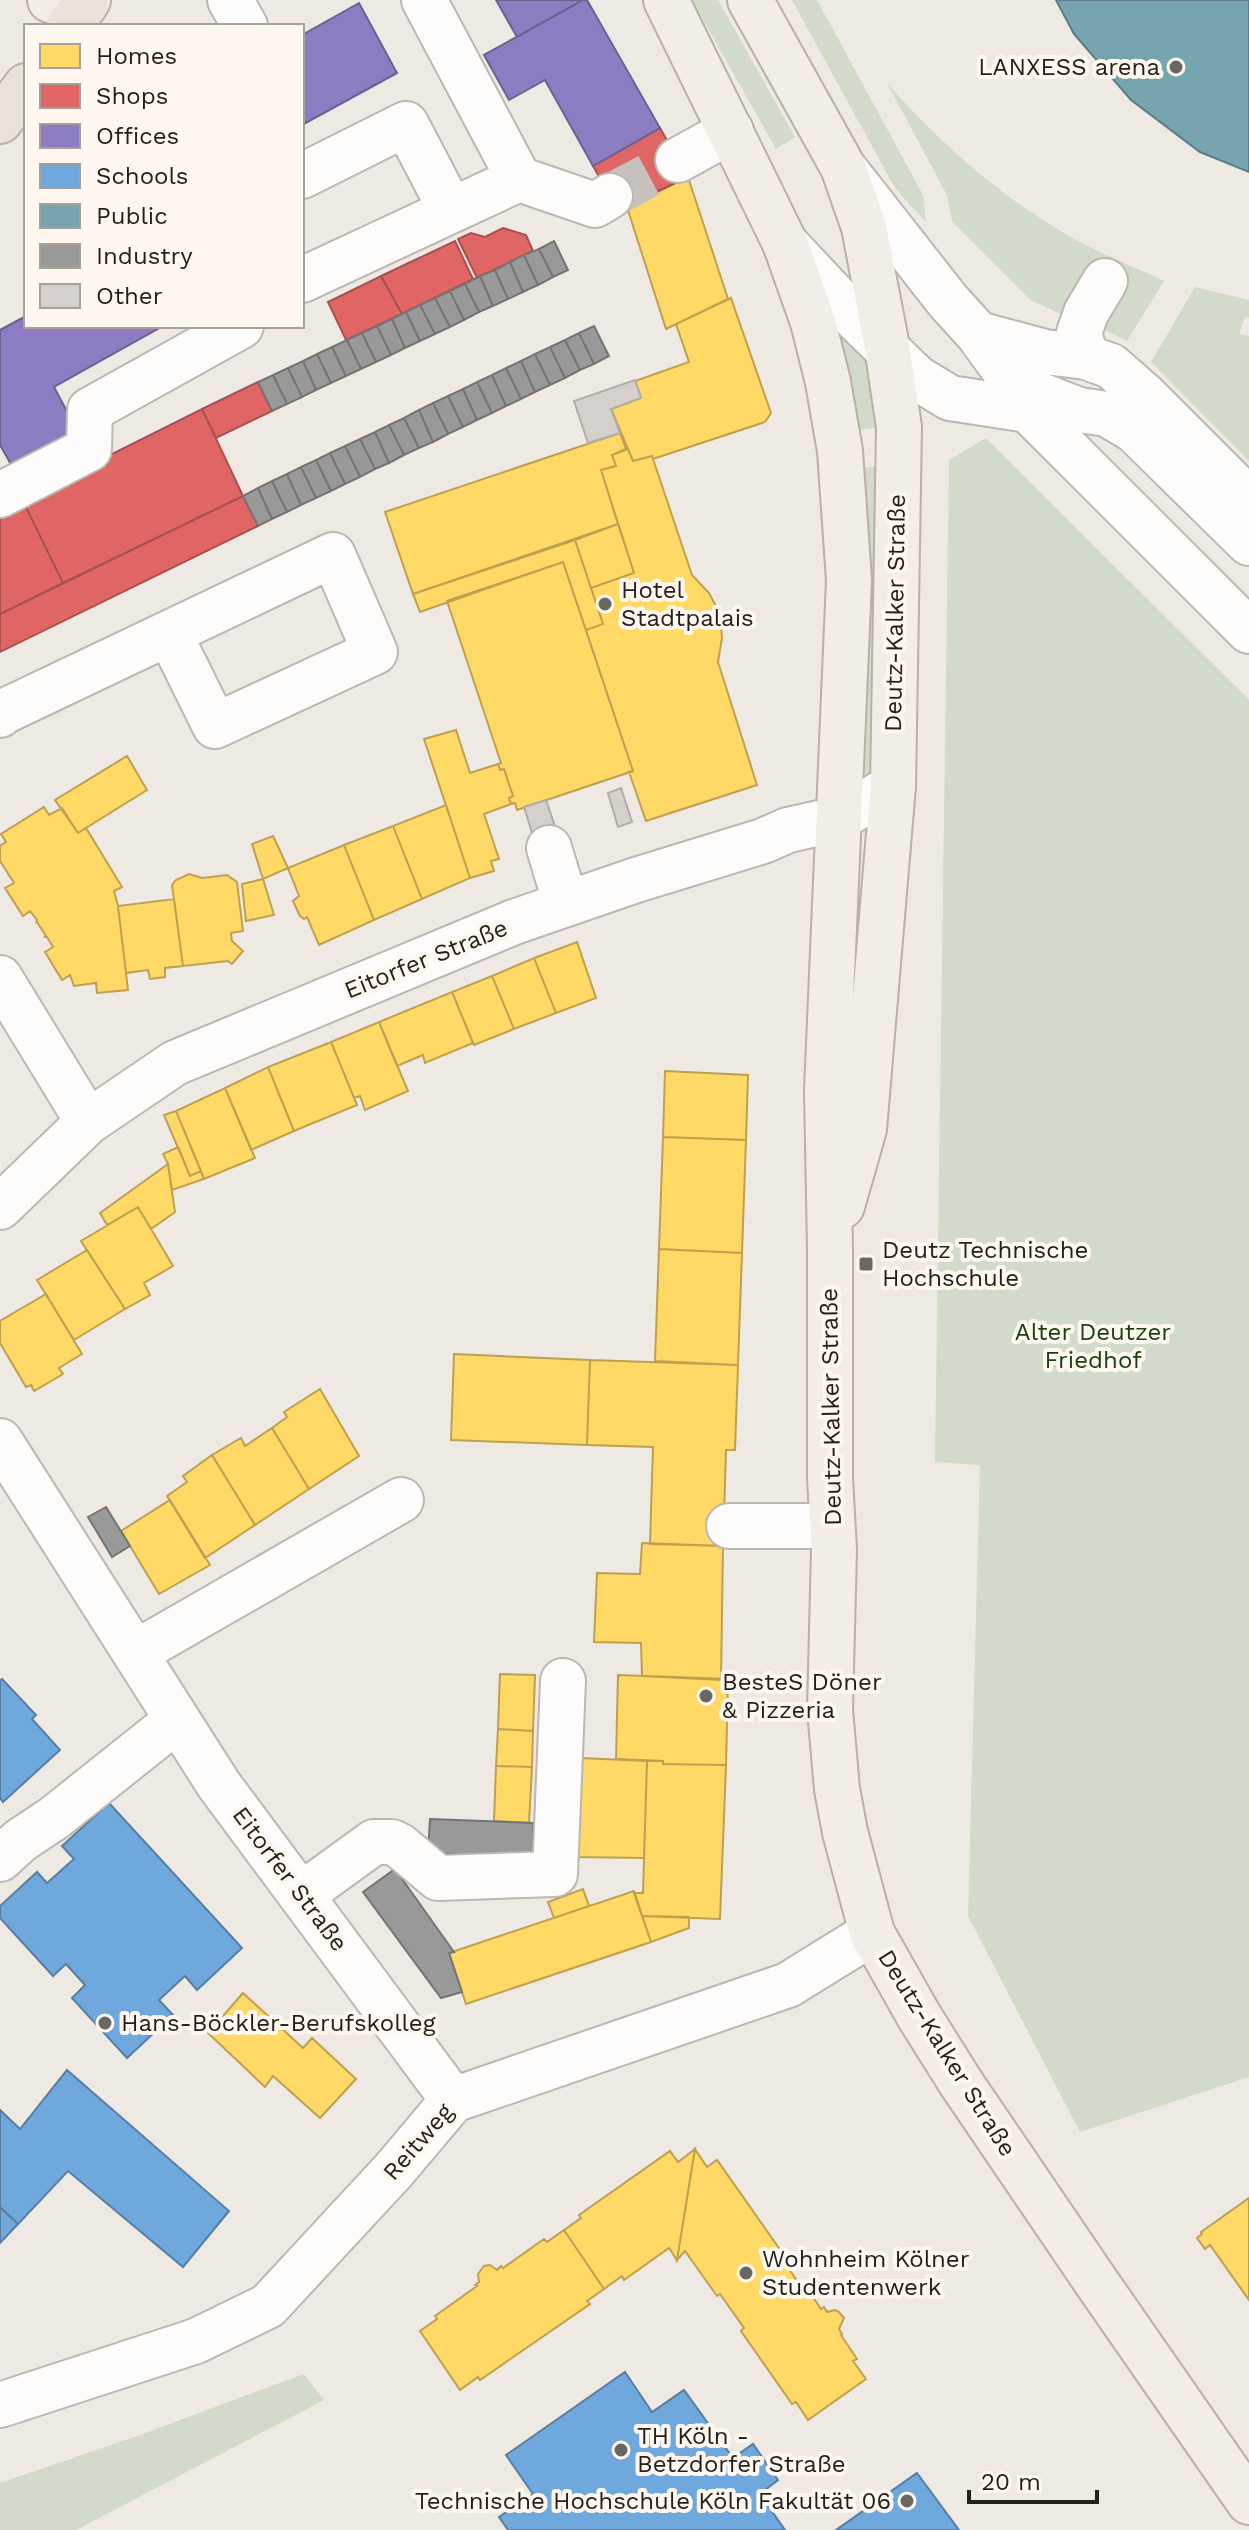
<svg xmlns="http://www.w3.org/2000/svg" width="1249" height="2530" font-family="'Work Sans',sans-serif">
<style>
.green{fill:#d2daca}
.homes{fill:#ffd966;stroke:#bda150;stroke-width:2}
.shops{fill:#e06666;stroke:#a75150;stroke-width:2}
.offices{fill:#8e7cc3;stroke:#6e6091;stroke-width:2}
.schools{fill:#6fa8dc;stroke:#587fa2;stroke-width:2}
.public{fill:#76a5af;stroke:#5d7d83;stroke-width:2}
.industry{fill:#999;stroke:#767473;stroke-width:2}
.building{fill:#d5d0cb;stroke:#b2ada9;stroke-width:2}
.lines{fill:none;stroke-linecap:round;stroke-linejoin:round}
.minor-tunnel{stroke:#c6c1bb;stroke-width:44;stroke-dasharray:44 22;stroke-linecap:butt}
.minor-casing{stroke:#bcb7b2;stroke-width:48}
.major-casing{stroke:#bab0a4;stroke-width:48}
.highway-casing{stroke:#bab0a4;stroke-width:48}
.minor{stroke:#fdfcfb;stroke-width:44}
.major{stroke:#f2ede7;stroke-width:44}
.highway{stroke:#eae2d9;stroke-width:44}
.poi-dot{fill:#6a6661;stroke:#fef7f0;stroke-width:3}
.labels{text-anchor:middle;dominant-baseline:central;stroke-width:8;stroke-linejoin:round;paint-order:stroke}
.poi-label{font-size:24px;fill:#231f1b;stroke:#fef7f0;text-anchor:start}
.street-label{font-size:24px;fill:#231f1b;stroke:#fef7f0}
.park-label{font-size:24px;fill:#1a420f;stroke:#fef7f0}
</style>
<rect width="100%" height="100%" fill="#efe9e3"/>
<path class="green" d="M 692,0 L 718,0 L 795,137 L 776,149 Z
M 792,0 L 817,0 L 923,195 L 926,222 L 900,194 L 891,181 Z
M 887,83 C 939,142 996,193 1064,233 C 1095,252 1131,265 1164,281 L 1127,341 L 1099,327 L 1087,271 L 1061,314 L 1032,301 L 952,221 L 947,195 Z
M 1195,287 L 1249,300 L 1249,318 L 1245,317 L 1239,334 L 1249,336 L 1249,461 L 1151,362 Z
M 834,330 L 861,336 L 885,427 L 855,430 Z
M 986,438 L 1249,700 L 1249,2077 L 1080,2132 L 968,1916 L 980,1465 L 935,1462 L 949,460 Z
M 888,466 L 879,765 L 867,774 L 862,774 L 859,468 Z
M 304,2374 L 324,2400 L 76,2530 L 0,2530 L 0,2483 L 140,2435 Z"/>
<path class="homes" d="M 688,177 L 728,299 L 666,329 L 627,207 Z
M 731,298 L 771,413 L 765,422 L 653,459 L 652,456 L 633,461 L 611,409 L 641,398 L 635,381 L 689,362 L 676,324 Z
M 620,433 L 626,449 L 612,455 L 616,466 L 601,470 L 618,524 L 413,594 L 385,512 Z
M 628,449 L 633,461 L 652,456 L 692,575 L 709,593 L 720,614 L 722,638 L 718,662 L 757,785 L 646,821 L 629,772 L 633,771 L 586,630 L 603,624 L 591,588 L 634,573 L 601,470 L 616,466 L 612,455 Z
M 618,524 L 634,573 L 591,588 L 575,540 Z
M 575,540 L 603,624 L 586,630 L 563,562 L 420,612 L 413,594 Z
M 563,562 L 633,771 L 517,810 L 515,803 L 511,804 L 509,798 L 513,796 L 504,769 L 500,770 L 498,764 L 501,763 L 447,601 Z
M 456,730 L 470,773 L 498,764 L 500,770 L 504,769 L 513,796 L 509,798 L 511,804 L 484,814 L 499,859 L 491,861 L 494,871 L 470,878 L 424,739 Z
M 127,756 L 147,790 L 78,833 L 55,800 Z
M 446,805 L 470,878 L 422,899 L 393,826 Z
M 44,807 L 49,815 L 62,808 L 78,833 L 86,828 L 122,887 L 114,891 L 118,906 L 128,990 L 97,993 L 96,983 L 74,986 L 70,975 L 62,980 L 45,952 L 53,947 L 47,937 L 44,937 L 46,936 L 37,922 L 36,923 L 37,920 L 30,911 L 23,916 L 5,888 L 14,883 L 0,861 L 0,846 L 6,842 L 1,834 Z
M 393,826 L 422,899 L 374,920 L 344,845 Z
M 273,836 L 288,868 L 263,879 L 252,844 Z
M 344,845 L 374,920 L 319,945 L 307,917 L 304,919 L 300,916 L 293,901 L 299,896 L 288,868 Z
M 189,874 L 202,878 L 227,875 L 237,882 L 243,931 L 231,933 L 232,941 L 243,951 L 232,964 L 228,961 L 183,966 L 172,885 L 176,880 Z
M 263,879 L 274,915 L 246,921 L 242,884 Z
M 174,899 L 183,966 L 165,968 L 165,977 L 150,979 L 148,970 L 126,973 L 118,906 Z
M 577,942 L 596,998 L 556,1013 L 534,958 Z
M 534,958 L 556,1013 L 514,1029 L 492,976 Z
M 492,976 L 514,1029 L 474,1045 L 452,992 Z
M 452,992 L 473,1043 L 425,1063 L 423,1055 L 397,1066 L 379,1022 Z
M 379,1022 L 408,1091 L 365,1110 L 360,1096 L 354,1098 L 331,1042 Z
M 331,1042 L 357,1105 L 294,1131 L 268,1067 Z
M 268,1067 L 294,1131 L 251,1150 L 225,1088 Z
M 665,1071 L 748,1075 L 746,1140 L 663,1137 Z
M 225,1088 L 255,1158 L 204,1179 L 176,1111 Z
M 176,1111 L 201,1171 L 190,1176 L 164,1115 Z
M 663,1137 L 746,1140 L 742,1253 L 659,1249 Z
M 178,1147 L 190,1176 L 201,1171 L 204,1179 L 172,1190 L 168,1164 L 163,1154 Z
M 168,1164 L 175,1212 L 151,1229 L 138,1207 L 107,1225 L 100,1213 Z
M 138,1207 L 173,1266 L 144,1283 L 150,1295 L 125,1309 L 81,1241 Z
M 659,1249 L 742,1253 L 738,1365 L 655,1361 Z
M 87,1250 L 125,1309 L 74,1340 L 37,1280 Z
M 46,1294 L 82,1354 L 59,1368 L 63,1374 L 34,1391 L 31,1385 L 26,1387 L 0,1343 L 0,1321 Z
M 454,1354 L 590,1360 L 587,1445 L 451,1440 Z
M 590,1360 L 738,1365 L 735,1450 L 726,1450 L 723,1546 L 650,1544 L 653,1447 L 587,1445 Z
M 320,1389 L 359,1456 L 309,1489 L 272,1428 L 287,1417 L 284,1412 Z
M 272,1428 L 309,1489 L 255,1525 L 212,1455 L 241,1438 L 245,1446 Z
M 212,1455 L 255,1525 L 205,1558 L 167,1496 L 187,1482 L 183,1476 Z
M 170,1500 L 210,1565 L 159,1594 L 121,1531 Z
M 642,1543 L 723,1546 L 721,1680 L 642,1676 L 641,1643 L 594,1642 L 597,1573 L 640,1574 Z
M 500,1674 L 535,1675 L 533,1731 L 498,1729 Z
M 618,1675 L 728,1679 L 726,1765 L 663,1764 L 663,1761 L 616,1759 Z
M 498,1729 L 533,1731 L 532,1767 L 496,1766 Z
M 580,1758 L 647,1761 L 644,1858 L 575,1857 Z
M 647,1761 L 663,1761 L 663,1764 L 726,1765 L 720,1919 L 642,1916 L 634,1893 L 643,1893 Z
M 496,1766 L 532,1767 L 529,1823 L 494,1821 Z
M 583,1889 L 589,1906 L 554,1918 L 548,1902 Z
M 634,1891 L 651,1942 L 466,2004 L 449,1953 Z
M 642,1916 L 689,1917 L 689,1928 L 651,1942 Z
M 243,1993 L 303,2048 L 312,2038 L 356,2079 L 320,2118 L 273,2076 L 265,2087 L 208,2033 Z
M 695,2149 L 707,2167 L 717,2160 L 781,2251 L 778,2253 L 802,2288 L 805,2285 L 821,2309 L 824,2307 L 827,2312 L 835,2310 L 839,2312 L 844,2318 L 839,2329 L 842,2334 L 841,2335 L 857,2359 L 853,2361 L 866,2379 L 808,2420 L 796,2402 L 792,2404 L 741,2331 L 744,2328 L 720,2294 L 717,2296 L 685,2251 L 677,2260 Z
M 695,2149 L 677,2260 L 669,2248 L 624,2280 L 622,2276 L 604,2289 L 564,2230 L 581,2218 L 579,2215 L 670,2151 L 678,2162 Z
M 1249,2198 L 1249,2300 L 1210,2245 L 1205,2249 L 1197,2238 L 1202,2234 L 1201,2232 Z
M 564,2230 L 604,2289 L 587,2301 L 590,2304 L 480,2380 L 478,2377 L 460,2390 L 420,2331 L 437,2319 L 435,2316 L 477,2286 L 475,2285 L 479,2282 L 478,2274 L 484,2266 L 490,2265 L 497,2270 L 501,2266 L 503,2268 L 544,2239 L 547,2242 Z"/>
<path class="shops" d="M 660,128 L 688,177 L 618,210 L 593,166 Z
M 503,228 L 526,235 L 533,251 L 477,278 L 458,239 L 471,233 L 485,237 Z
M 455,241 L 473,279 L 402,314 L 381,276 Z
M 381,276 L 402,314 L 346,340 L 328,302 Z
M 258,382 L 272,411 L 216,438 L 202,409 Z
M 202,409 L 243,496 L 63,583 L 22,499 Z
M 243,496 L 258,526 L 0,652 L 0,614 Z
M 22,499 L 63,583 L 0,614 L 0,510 Z"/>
<path class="offices" d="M 496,0 L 583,0 L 517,37 Z
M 583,0 L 587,0 L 660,128 L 593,166 L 545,80 L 509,100 L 484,55 Z
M 359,3 L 397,73 L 302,125 L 302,35 Z
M 26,316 L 26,326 L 163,326 L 54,387 L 78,432 L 13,468 L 0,445 L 0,330 Z"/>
<path class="schools" d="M 2,1679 L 36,1715 L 32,1719 L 60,1750 L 3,1802 L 0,1798 L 0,1681 Z
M 109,1803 L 242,1948 L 197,1990 L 185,1976 L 159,2000 L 173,2015 L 127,2058 L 72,1998 L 85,1985 L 66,1964 L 53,1976 L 0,1918 L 0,1906 L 37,1872 L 47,1883 L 74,1859 L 62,1846 Z
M 67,2070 L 229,2211 L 183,2267 L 68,2171 L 18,2224 L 0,2207 L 0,2110 L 20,2129 Z
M 0,2207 L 18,2224 L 0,2243 Z
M 625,2372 L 652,2412 L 684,2390 L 733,2458 L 753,2444 L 778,2480 L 760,2494 L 785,2530 L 508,2530 L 499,2517 L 533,2494 L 506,2455 Z
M 917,2473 L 959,2530 L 836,2530 Z"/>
<path class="public" d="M 1056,0 L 1249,0 L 1249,172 L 1200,152 L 1131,100 L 1074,34 Z"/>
<path class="industry" d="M 554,241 L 568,270 L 553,277 L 539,249 Z
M 539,249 L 553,277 L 538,285 L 524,255 Z
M 524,255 L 538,285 L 523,292 L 510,262 Z
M 510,262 L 523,292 L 508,299 L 495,270 Z
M 495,270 L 508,299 L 493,306 L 480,276 Z
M 480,276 L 493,306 L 479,312 L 465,284 Z
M 465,284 L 479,312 L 464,320 L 450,291 Z
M 450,291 L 464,320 L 450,327 L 435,298 Z
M 435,298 L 450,327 L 435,334 L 420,305 Z
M 420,305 L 435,334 L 420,341 L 406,312 Z
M 406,312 L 420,341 L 405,348 L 392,319 Z
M 392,319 L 405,348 L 391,355 L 377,326 Z
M 377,326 L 391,355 L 376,362 L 362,333 Z
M 594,326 L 609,356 L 594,364 L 579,333 Z
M 362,333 L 376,362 L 361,369 L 347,340 Z
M 579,333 L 594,364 L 580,370 L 565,340 Z
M 347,340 L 361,369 L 346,376 L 332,347 Z
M 565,340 L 580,370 L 565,378 L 550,347 Z
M 332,347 L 346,376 L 331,383 L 317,354 Z
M 550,347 L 565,378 L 550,385 L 535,354 Z
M 317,354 L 331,383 L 316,390 L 303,361 Z
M 535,354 L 550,385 L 535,392 L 521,361 Z
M 303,361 L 316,390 L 302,397 L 288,368 Z
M 521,361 L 535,392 L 521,399 L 506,368 Z
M 288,368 L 302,397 L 287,404 L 273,375 Z
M 506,368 L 521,399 L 506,406 L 492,375 Z
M 273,375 L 287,404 L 272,411 L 258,382 Z
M 492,375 L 506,406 L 492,413 L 477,382 Z
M 477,382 L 492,413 L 477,420 L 463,389 Z
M 463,389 L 477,420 L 463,427 L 448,396 Z
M 448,396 L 463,427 L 448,434 L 433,403 Z
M 433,403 L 448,434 L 433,442 L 419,410 Z
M 419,410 L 433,442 L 419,448 L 404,418 Z
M 404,418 L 419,448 L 404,455 L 389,425 Z
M 389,425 L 404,455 L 389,463 L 375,432 Z
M 375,432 L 389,463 L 375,469 L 360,439 Z
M 360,439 L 375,469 L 360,477 L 345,446 Z
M 345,446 L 360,477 L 345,484 L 330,453 Z
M 330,453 L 345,484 L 331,491 L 316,460 Z
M 316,460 L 331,491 L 316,498 L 301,467 Z
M 301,467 L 316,498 L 301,505 L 287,474 Z
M 287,474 L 301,505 L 287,512 L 272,481 Z
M 272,481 L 287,512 L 272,519 L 258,488 Z
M 258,488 L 272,519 L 258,526 L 243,496 Z
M 106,1507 L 130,1546 L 112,1557 L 88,1517 Z
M 430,1819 L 533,1823 L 533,1857 L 428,1853 Z
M 395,1869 L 454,1952 L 449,1953 L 462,1992 L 441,1998 L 363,1892 Z"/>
<path class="building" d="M 635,380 L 641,398 L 611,409 L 620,433 L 588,443 L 574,401 Z
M 621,788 L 632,822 L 618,827 L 608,793 Z
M 546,800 L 561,844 L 538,852 L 524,807 Z"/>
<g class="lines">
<path class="minor-tunnel" d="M 610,196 L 678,160"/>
<g class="minor-casing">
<path id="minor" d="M 230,0 L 245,26
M 424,0 L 519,179 L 595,205 L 610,196
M 678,160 L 731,131
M 847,172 L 948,301 L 978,334 L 1015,385 L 1028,410 L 1249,631
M 302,176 L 406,124 L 451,210
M 785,243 L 859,322 L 917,378 L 950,398 L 1028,410
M 302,280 L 519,179
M 978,334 L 1045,352 L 1086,357 L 1111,366 L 1144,395 L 1249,500
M 1086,357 L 1079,333 L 1086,313 L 1105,281
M 1015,385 L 1079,410 L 1107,414 L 1134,430 L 1249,543
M 0,495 L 89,449 L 90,410 L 241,326
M 0,715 L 3,712 L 333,555 L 375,652 L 215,726 L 169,633
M 549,848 L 566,904
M 0,978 L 88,1122
M 0,1207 L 88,1122 L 175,1063 L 514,922 L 636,880 L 763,841 L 788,830 L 838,819 L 893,786
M 0,1441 L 219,1785 L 453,2100
M 729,1526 L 832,1526
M 135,1653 L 401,1500
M 0,1859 L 21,1840 L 54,1818 L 177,1720
M 301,1895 L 374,1842 L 392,1842 L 400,1846 L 438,1878 L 555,1874 L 563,1681
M 0,2405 L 196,2341 L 268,2306 L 394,2170 L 453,2100 L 788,1985 L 872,1933"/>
</g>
<g class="major-casing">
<path id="major" d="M 50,0 L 66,5 L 85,5 L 88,0
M 666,0 L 785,243 L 813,322 L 828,382 L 840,451 L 849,580 L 827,1090 L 830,1250 L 830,1478 L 834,1550 L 830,1710 L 837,1789 L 845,1832 L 872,1933 L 919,2016 L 961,2083 L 1099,2286 L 1249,2502
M 750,0 L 843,167 L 864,227 L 887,347 L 899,427 L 893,786 L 864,1129 L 842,1206"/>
</g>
<g class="highway-casing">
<path id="highway" d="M 69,26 L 85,5
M 0,121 L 26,86"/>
</g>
<use href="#minor" class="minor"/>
<use href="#major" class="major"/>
<use href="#highway" class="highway"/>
</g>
<g class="poi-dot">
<circle cx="1176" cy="67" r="8"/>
<circle cx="605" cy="604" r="8"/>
<rect x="858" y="1256" width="16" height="16" rx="4"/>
<circle cx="706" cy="1696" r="8"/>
<circle cx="105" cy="2023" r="8"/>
<circle cx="746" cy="2273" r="8"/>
<circle cx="621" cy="2450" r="8"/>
<circle cx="907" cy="2501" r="8"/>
</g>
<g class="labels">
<g class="poi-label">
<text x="1160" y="67" text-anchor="end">LANXESS arena</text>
<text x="621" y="590">Hotel<tspan x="621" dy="28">Stadtpalais</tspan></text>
<text x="882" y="1250">Deutz Technische<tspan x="882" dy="28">Hochschule</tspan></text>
<text x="722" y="1682">BesteS Döner<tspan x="722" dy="28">&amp; Pizzeria</tspan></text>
<text x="121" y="2023">Hans-Böckler-Berufskolleg</text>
<text x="762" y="2259">Wohnheim Kölner<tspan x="762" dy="28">Studentenwerk</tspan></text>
<text x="637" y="2436">TH Köln -<tspan x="637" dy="28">Betzdorfer Straße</tspan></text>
<text x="891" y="2501" text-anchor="end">Technische Hochschule Köln Fakultät 06</text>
</g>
<g class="street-label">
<text transform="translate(895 613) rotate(-89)">Deutz-Kalker Straße</text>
<text transform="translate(426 959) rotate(-22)">Eitorfer Straße</text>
<text transform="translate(831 1407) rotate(-91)">Deutz-Kalker Straße</text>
<text transform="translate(290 1879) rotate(53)">Eitorfer Straße</text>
<text transform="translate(947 2053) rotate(58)">Deutz-Kalker Straße</text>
<text transform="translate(418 2142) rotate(-49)">Reitweg</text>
</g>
<g class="park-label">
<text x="1093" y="1332">Alter Deutzer<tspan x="1093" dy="28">Friedhof</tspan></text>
</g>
</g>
<rect x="24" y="24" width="280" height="304" fill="#fef7f0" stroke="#a6a19b" stroke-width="2"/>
<rect x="40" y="44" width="40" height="24" fill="#ffd966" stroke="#a6a19b" stroke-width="2"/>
<text x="96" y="64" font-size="24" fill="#231f1b">Homes</text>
<rect x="40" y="84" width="40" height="24" fill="#e06666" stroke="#a6a19b" stroke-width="2"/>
<text x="96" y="104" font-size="24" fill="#231f1b">Shops</text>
<rect x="40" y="124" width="40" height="24" fill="#8e7cc3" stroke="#a6a19b" stroke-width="2"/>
<text x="96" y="144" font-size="24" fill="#231f1b">Offices</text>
<rect x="40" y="164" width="40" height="24" fill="#6fa8dc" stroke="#a6a19b" stroke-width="2"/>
<text x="96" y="184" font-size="24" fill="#231f1b">Schools</text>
<rect x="40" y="204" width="40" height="24" fill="#76a5af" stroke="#a6a19b" stroke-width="2"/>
<text x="96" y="224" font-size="24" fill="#231f1b">Public</text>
<rect x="40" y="244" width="40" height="24" fill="#999999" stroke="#a6a19b" stroke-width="2"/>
<text x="96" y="264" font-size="24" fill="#231f1b">Industry</text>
<rect x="40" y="284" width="40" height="24" fill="#d5d0cb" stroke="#a6a19b" stroke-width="2"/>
<text x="96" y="304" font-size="24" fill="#231f1b">Other</text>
<path d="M969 2490v12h128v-12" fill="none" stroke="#231f1b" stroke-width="4"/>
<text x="981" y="2490" font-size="24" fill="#231f1b" stroke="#fef7f0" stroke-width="6" paint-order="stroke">20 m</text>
</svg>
